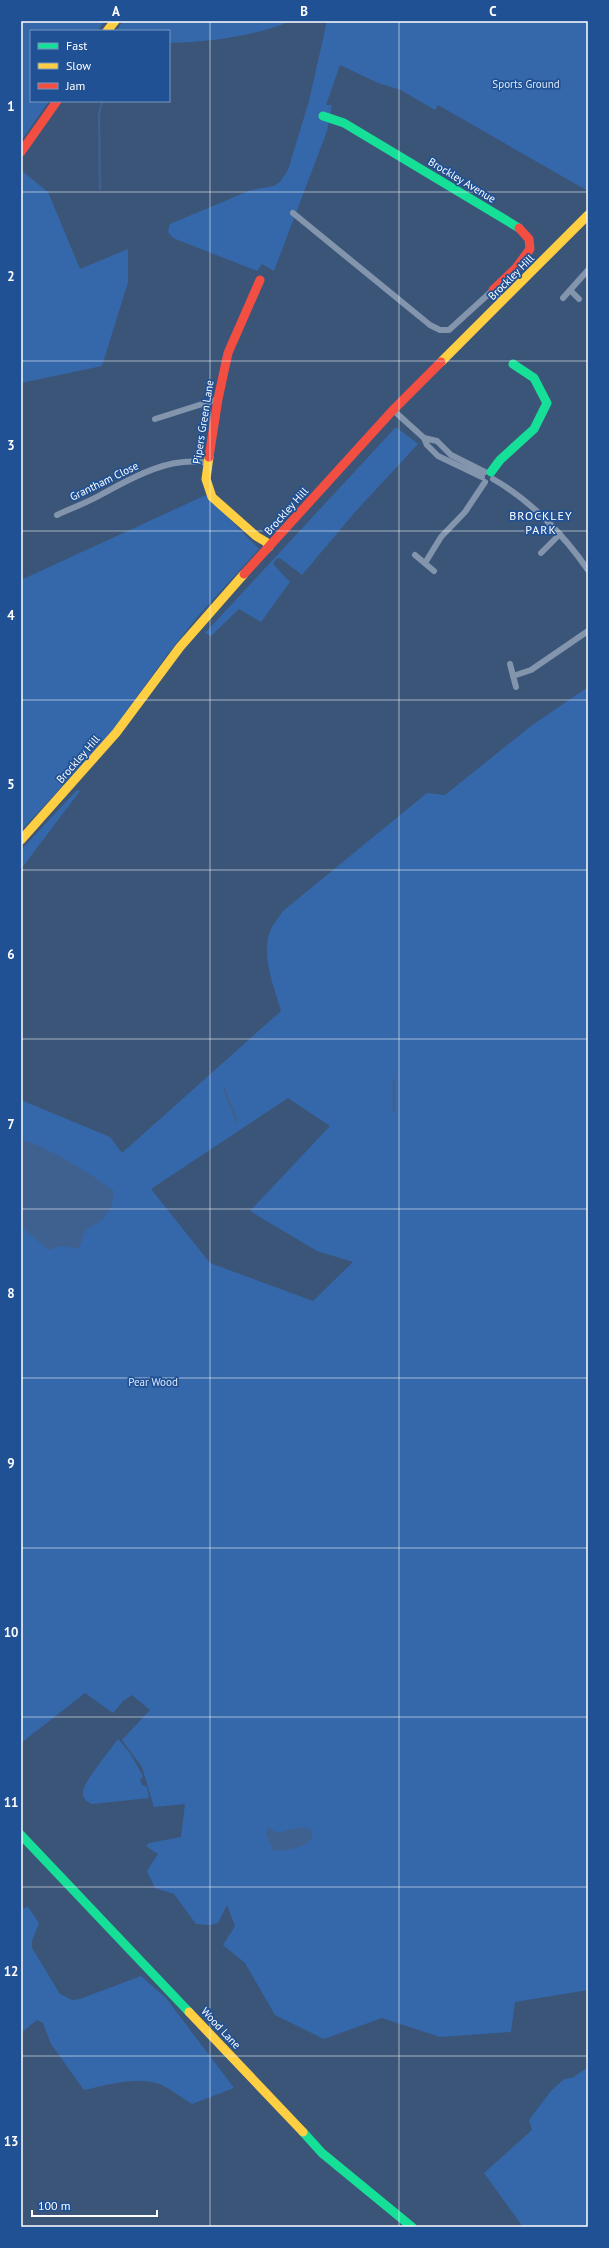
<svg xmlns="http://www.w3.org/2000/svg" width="609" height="2248" font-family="'PT Sans',sans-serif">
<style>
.green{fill:#3568aa;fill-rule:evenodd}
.water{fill:#3f6190}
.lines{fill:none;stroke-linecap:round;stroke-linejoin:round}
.stream{stroke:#3f6190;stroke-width:2.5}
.street{stroke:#8395ac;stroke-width:6}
.fast{stroke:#16e098;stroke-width:9}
.slow{stroke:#ffcf43;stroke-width:9}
.jam{stroke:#f24e42;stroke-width:9}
.grid{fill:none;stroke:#fff;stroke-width:1;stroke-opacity:0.55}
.labels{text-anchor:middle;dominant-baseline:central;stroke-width:3.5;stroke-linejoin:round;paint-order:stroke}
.park-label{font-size:11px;fill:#d9e8fa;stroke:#205194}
.street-label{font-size:11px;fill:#fff;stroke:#205194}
.neighbourhood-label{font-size:12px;letter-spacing:1px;fill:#fff;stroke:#205194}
.neatline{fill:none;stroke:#fff;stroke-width:1.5}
.grid-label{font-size:13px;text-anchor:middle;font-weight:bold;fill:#fff}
</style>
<rect width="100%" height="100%" fill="#3b5579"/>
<path class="green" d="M 21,21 L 105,21 L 97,31 L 31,31 L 31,101 L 49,101 L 21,141 Z
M 123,21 L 291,21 C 251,37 211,42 169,43 L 169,31 L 117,30 Z
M 327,21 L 588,21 L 588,191 L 438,105 L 435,110 L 401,90 L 378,83 L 340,65 L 326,105 L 332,105 L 327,131 L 274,271 L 262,264 L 257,271 L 173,238 L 168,232 L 170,224 L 251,190 L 274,186 L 280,182 L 288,170 L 309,101 Z
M 21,170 L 48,192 L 80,269 L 128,249 L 128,282 L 102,366 L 21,383 Z
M 396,427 L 418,444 L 355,512 L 302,575 L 280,558 L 276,559 L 273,564 L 290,582 L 261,622 L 239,609 L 211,636 L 205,633 Z
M 206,495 L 259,549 L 199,615 L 167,655 L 110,734 L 21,831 L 21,580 Z
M 588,687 L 588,1990 L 515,2002 L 511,2032 L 440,2037 L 382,2018 L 324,2039 L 275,2015 L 245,1963 L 223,1945 L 235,1926 L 227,1905 L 218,1923 L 210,1925 L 196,1924 L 174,1894 L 155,1888 L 147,1871 L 158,1854 L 146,1846 L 149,1843 L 181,1837 L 185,1804 L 154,1807 L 142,1767 L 122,1740 L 150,1710 L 132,1695 L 123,1701 L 113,1713 L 85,1693 L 21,1743 L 21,1100 L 110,1137 L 122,1153 L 281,1011 C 274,986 259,952 272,927 C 275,922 279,917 283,911 L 427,793 L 445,795 L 531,726 ZM 288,1098 L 330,1126 L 250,1211 L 317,1251 L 353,1262 L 313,1301 L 210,1263 L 151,1189 Z
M 77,790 L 80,791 L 21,869 L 21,850 Z
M 118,1739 L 130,1753 L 143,1776 L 140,1780 L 142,1785 L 147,1787 L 149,1798 L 92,1804 C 87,1802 82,1798 83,1792 C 83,1783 111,1749 118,1739 Z
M 28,1907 L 39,1923 L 32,1941 L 32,1948 L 60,1994 L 72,2000 L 80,1999 L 141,1976 L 166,1998 L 234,2088 L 192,2104 C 182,2098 172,2090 162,2085 C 139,2075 108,2085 84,2090 L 51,2044 L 43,2023 L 37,2020 L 21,2033 L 21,1909 Z
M 588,2067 L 588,2227 L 523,2227 L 484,2173 L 532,2130 L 529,2120 L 551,2091 L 564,2079 L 572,2078 Z"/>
<path class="water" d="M 21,1139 C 54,1150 86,1171 114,1191 L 112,1206 L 102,1220 L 85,1231 L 79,1249 L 62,1246 L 48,1250 L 21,1226 Z
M 268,1827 L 277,1833 C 289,1831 301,1823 312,1831 C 316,1848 285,1850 273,1851 L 266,1833 Z"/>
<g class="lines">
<path class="stream" d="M 100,189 L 99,115 L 102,101
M 394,1080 L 394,1111
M 224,1089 L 237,1121"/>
<path class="street" d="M 293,213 L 430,325 L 440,330 L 449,330 L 493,290 L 503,301
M 570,290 L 579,299
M 563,298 L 588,270
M 393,410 L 424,438 L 427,445 L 438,456 L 482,477
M 155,419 L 218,399
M 424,438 L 437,441 L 451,455 L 485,472
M 493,479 C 530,500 564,535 588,570
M 57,515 C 72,508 89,502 104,493 C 135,476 171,456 208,463
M 541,553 L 560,534
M 415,555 L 434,571
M 425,563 L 441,537 L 465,512 L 485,482
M 510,664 L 516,687
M 513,676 L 531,670 L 588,631"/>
<path class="fast" d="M 323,116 L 344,123 L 519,228
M 491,472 L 500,460 L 534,429 L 547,403 L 534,378 L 513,364
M 21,1835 L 189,2012
M 303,2132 L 322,2153 L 412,2227"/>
<path class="slow" d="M 107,31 L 115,21
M 441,362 L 588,215
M 209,457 L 206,479 L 212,497 L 256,536 L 266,542 L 269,547
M 21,840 L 116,733 L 180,647 L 244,574
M 189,2012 L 303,2132"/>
<path class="jam" d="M 21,152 L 57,101
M 493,290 L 516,268 L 530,249 L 529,239 L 519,228
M 209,457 L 218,399 L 228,353 L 260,280
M 244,574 L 393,410 L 441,362"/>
</g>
<path class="grid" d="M 210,21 L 210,2227M 399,21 L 399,2227M 21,192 L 588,192M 21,361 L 588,361M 21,531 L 588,531M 21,700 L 588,700M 21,870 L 588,870M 21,1039 L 588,1039M 21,1209 L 588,1209M 21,1378 L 588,1378M 21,1548 L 588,1548M 21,1717 L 588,1717M 21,1887 L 588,1887M 21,2056 L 588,2056"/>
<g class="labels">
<g class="park-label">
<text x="526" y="84">Sports Ground</text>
<text x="153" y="1382">Pear Wood</text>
</g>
<g class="street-label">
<text transform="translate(462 180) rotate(31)">Brockley Avenue</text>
<text transform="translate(511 277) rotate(-45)">Brockley Hill</text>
<text transform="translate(203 422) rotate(-81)">Pipers Green Lane</text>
<text transform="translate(104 481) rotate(-26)">Grantham Close</text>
<text transform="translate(286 511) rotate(-48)">Brockley Hill</text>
<text transform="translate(78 759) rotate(-49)">Brockley Hill</text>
<text transform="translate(221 2028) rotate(47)">Wood Lane</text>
</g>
<g class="neighbourhood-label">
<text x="541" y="515">BROCKLEY<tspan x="541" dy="14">PARK</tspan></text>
</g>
</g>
<rect width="609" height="2248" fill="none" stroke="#205194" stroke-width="44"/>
<rect x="30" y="30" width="140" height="72" fill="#205194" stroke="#7997bf"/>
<rect x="38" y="43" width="20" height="6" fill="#16e098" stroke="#7997bf"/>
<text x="66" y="50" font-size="12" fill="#ffffff">Fast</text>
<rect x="38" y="63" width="20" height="6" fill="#ffcf43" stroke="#7997bf"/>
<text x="66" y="70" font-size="12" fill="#ffffff">Slow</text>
<rect x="38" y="83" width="20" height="6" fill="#f24e42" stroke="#7997bf"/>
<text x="66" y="90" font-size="12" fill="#ffffff">Jam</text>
<path d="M32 2210v6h125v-6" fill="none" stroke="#ffffff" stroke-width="2"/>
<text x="38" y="2210" font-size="12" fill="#ffffff" stroke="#205194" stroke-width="3" paint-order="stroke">100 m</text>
<rect x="22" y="22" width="565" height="2204" class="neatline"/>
<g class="grid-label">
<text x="116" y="16">A</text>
<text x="304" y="16">B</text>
<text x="493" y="16">C</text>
<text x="11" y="111">1</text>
<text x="11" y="281">2</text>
<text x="11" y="450">3</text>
<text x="11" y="620">4</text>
<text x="11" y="789">5</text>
<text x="11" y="959">6</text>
<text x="11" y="1129">7</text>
<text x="11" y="1298">8</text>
<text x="11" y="1468">9</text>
<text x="11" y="1637">10</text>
<text x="11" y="1807">11</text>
<text x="11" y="1976">12</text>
<text x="11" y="2146">13</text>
</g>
</svg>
